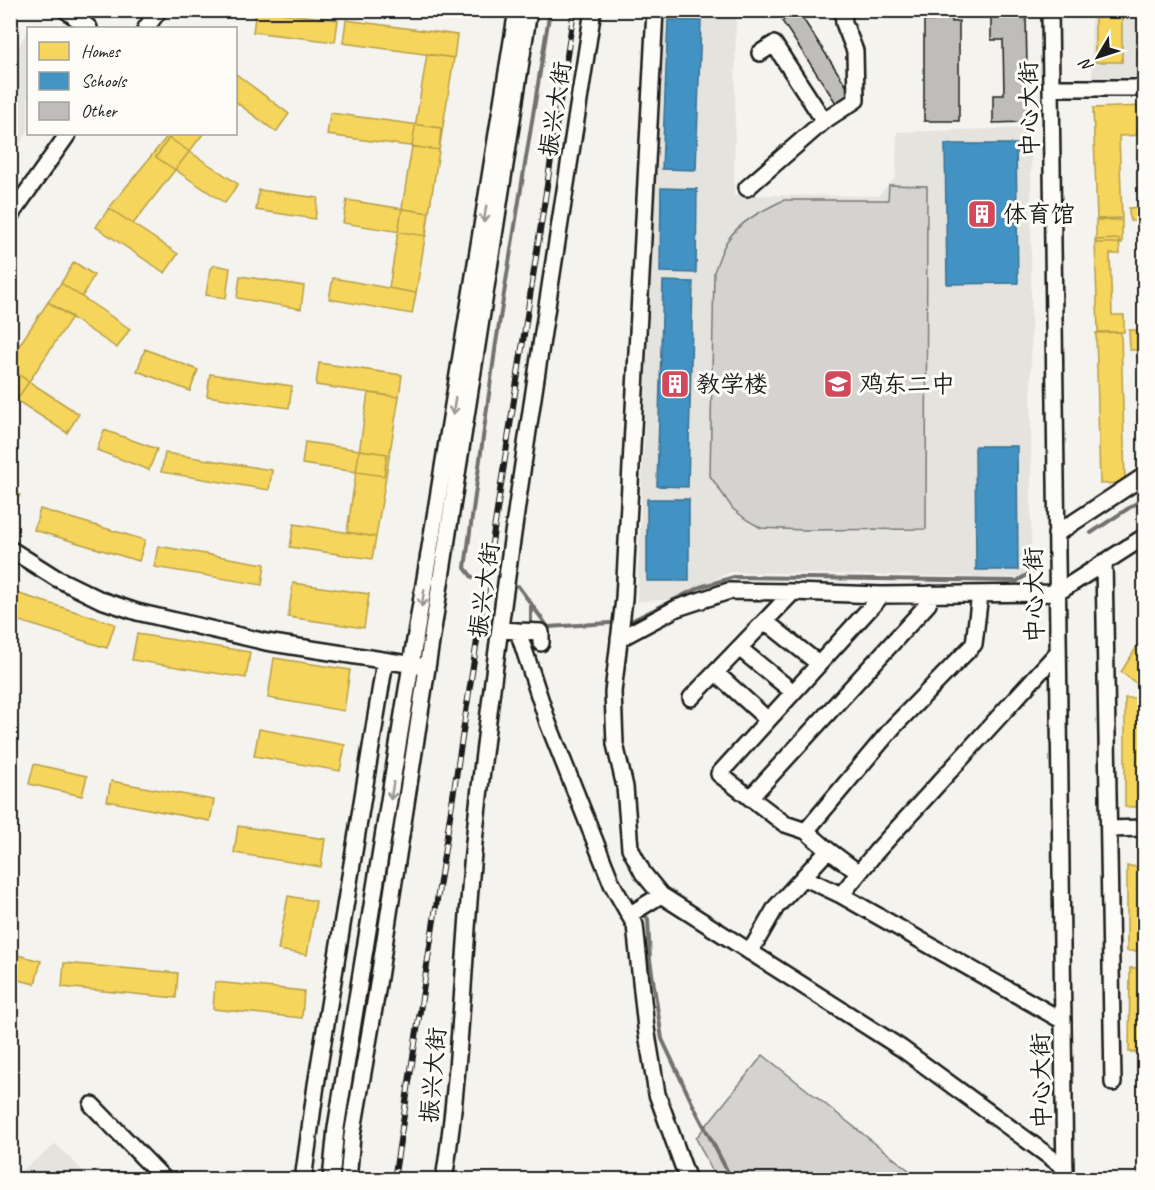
<svg xmlns="http://www.w3.org/2000/svg" width="1155" height="1190" font-family="Caveat,'LXGW WenKai TC',sans-serif">
<style>
.built{fill:#e4e3de}
.green{fill:#d4d3cf;stroke:#787876;stroke-width:1.5}
.homes{fill:#f6d55c;stroke:#b59e49;stroke-width:1.5}
.schools{fill:#4393c3;stroke:#376f91;stroke-width:1.5}
.lines{fill:none;stroke-linecap:round;stroke-linejoin:round}
.stream{stroke:#72716f;stroke-width:4}
.building{fill:#bebdba;stroke:#1c1c1c;stroke-width:1.5}
.minor-casing{stroke:#1c1c1c;stroke-width:20}
.minor{stroke:#fdfcf7;stroke-width:15}
.rail-casing{stroke:#1c1c1c;stroke-width:6}
.rail{stroke:#fdfcf7;stroke-width:4;stroke-dasharray:11;stroke-linecap:butt}
.oneway{stroke:#989794}
.labels{text-anchor:middle;dominant-baseline:central;stroke-width:6;stroke-linejoin:round;paint-order:stroke}
.street-label{font-size:24px;fill:#1c1c1c;stroke:#fdfcf7}
.poi-label{font-size:24px;fill:#1c1c1c;stroke:#fdfcf7;text-anchor:start}
</style>
<rect width="100%" height="100%" fill="#f4f3ee"/>
<filter id="ink" filterUnits="userSpaceOnUse"><feTurbulence type="fractalNoise" baseFrequency=".0167" numOctaves="2"/><feDisplacementMap in="SourceGraphic" scale="12" xChannelSelector="R" yChannelSelector="G"/><feConvolveMatrix kernelMatrix="1 2 1 2 8 2 1 2 1" color-interpolation-filters="sRGB"/></filter>
<g filter="url(#ink)">
<path class="built" d="M 662,11 L 736,11 L 734,195 L 878,196 L 896,177 L 897,132 L 1031,128 L 1031,578 L 730,572 L 670,600 L 637,601 Z
M 1091,11 L 1144,11 L 1144,77 L 1092,78 Z
M 28,31 L 28,131 L 11,157 L 11,58 Z
M 56,1144 L 91,1179 L 11,1179 Z"/>
<path class="green" d="M 889,185 L 927,186 L 926,529 L 803,530 L 761,528 L 747,520 L 733,509 L 710,476 L 714,272 C 718,262 721,250 727,241 C 740,221 763,210 784,200 L 888,200 Z
M 763,1055 L 920,1179 L 716,1179 L 696,1138 Z"/>
<path class="homes" d="M 256,10 L 338,20 L 335,42 L 253,32 Z
M 1095,10 L 1122,10 L 1122,62 L 1095,62 Z
M 346,20 L 457,35 L 454,58 L 343,43 Z
M 427,54 L 454,58 L 416,293 L 389,288 Z
M 236,74 L 289,114 L 276,132 L 236,102 Z
M 1144,106 L 1144,135 L 1119,136 L 1122,218 L 1097,219 L 1093,108 Z
M 330,113 L 441,128 L 439,150 L 327,135 Z
M 169,134 L 203,134 L 133,224 L 109,208 Z
M 169,138 L 238,184 L 225,203 L 156,157 Z
M 259,190 L 318,198 L 315,219 L 256,210 Z
M 347,200 L 429,213 L 426,236 L 343,223 Z
M 1144,207 L 1144,221 L 1130,221 L 1129,208 Z
M 109,208 L 178,254 L 165,273 L 96,227 Z
M 1096,220 L 1122,220 L 1122,243 L 1096,243 Z
M 1119,239 L 1120,254 L 1110,254 L 1112,315 L 1124,315 L 1124,332 L 1098,332 L 1095,240 Z
M 74,262 L 94,275 L 82,297 L 61,283 Z
M 215,265 L 230,268 L 226,298 L 206,295 L 210,269 Z
M 240,276 L 304,286 L 301,309 L 237,298 Z
M 333,278 L 416,293 L 412,314 L 329,299 Z
M 61,283 L 130,329 L 117,348 L 48,302 Z
M 48,302 L 72,317 L 10,410 L 10,359 Z
M 1129,330 L 1144,330 L 1144,350 L 1130,350 Z
M 1121,332 L 1125,483 L 1100,484 L 1096,333 Z
M 145,349 L 198,370 L 190,391 L 137,371 Z
M 319,363 L 402,375 L 399,397 L 316,385 Z
M 10,369 L 79,414 L 67,433 L 10,396 Z
M 210,374 L 292,386 L 289,408 L 207,396 Z
M 368,393 L 399,397 L 376,537 L 347,532 Z
M 104,430 L 157,449 L 149,470 L 97,450 Z
M 305,442 L 387,454 L 384,476 L 302,464 Z
M 165,453 L 272,470 L 269,490 L 161,472 Z
M 10,488 L 20,495 L 10,510 Z
M 40,509 L 145,540 L 139,561 L 34,530 Z
M 294,524 L 376,537 L 372,559 L 290,547 Z
M 158,546 L 265,564 L 262,585 L 154,567 Z
M 293,583 L 369,594 L 364,628 L 288,617 Z
M 10,591 L 115,624 L 107,648 L 10,618 Z
M 1144,627 L 1144,689 L 1121,672 L 1135,650 Z
M 137,634 L 250,652 L 246,678 L 132,660 Z
M 274,658 L 350,670 L 344,711 L 268,698 Z
M 1125,698 L 1144,698 L 1144,807 L 1125,807 Z
M 259,729 L 345,745 L 340,771 L 254,756 Z
M 34,764 L 87,776 L 82,796 L 29,784 Z
M 111,781 L 214,800 L 210,821 L 107,801 Z
M 238,826 L 325,839 L 321,867 L 234,853 Z
M 1127,866 L 1144,867 L 1144,951 L 1127,951 Z
M 288,896 L 316,901 L 307,955 L 278,950 Z
M 10,953 L 41,961 L 35,984 L 10,978 Z
M 64,963 L 178,973 L 176,998 L 62,987 Z
M 1130,968 L 1144,968 L 1144,1052 L 1129,1052 Z
M 215,982 L 304,991 L 302,1018 L 213,1009 Z"/>
<path class="schools" d="M 668,20 L 701,21 L 696,170 L 662,169 Z
M 945,144 L 1016,144 L 1018,283 L 947,284 Z
M 661,188 L 697,189 L 696,273 L 660,272 Z
M 663,281 L 693,282 L 688,487 L 657,486 Z
M 975,446 L 1017,446 L 1018,570 L 976,570 Z
M 647,499 L 689,499 L 689,581 L 647,581 Z"/>
<g class="lines">
<path class="stream" d="M 1091,533 L 1144,498
M 477,579 L 472,577 L 465,568 L 496,343 L 550,10
M 518,586 L 548,627 L 610,623
M 631,621 L 700,587 L 734,577 L 1017,581 L 1035,570
M 531,627 L 531,603
M 531,634 L 531,651
M 622,889 L 637,906
M 642,912 L 648,919 L 650,960 L 662,1039 L 693,1105 L 732,1180"/>
</g>
<path class="building" d="M 798,11 L 851,93 L 836,103 L 782,21 Z
M 933,11 L 951,11 L 952,22 L 959,21 L 959,121 L 924,121 L 924,21 L 933,21 Z
M 1026,14 L 1028,122 L 993,123 L 993,95 L 1004,95 L 1003,40 L 991,40 L 991,15 Z"/>
<g class="lines">
<g class="minor-casing">
<path id="minor" d="M 66,10 L 89,28
M 655,10 L 624,599 L 613,692 L 615,744 L 625,787 L 630,848 L 643,873 L 661,895 L 901,1048 L 1065,1168
M 1050,10 L 1065,1180
M 146,28 L 159,10
M 760,53 L 774,44 L 824,121
M 1051,88 L 1144,88
M 747,188 L 824,121 L 856,100 L 855,51 L 844,23 L 843,10
M 10,216 L 68,134
M 1056,534 L 1144,476
M 10,549 L 56,578 L 101,600 L 137,612 L 266,642 L 421,666
M 1104,562 L 1113,1083
M 765,621 L 819,664
M 500,630 L 518,631 L 548,723 L 612,884 L 635,925 L 646,1028 L 657,1094 L 688,1180
M 518,631 L 541,632 L 541,643
M 619,639 L 677,608 L 729,591 L 793,592
M 739,648 L 793,692
M 716,673 L 768,720
M 691,698 L 793,592 L 882,595 L 1057,593 L 1144,537
M 750,798 L 928,604 L 931,594
M 1109,829 L 1144,828
M 806,831 L 894,726 L 974,644 L 980,594
M 828,850 L 859,873
M 803,877 L 841,895 L 1063,1021
M 841,895 L 876,852 L 1058,652
M 629,915 L 661,895
M 750,952 L 776,907 L 828,850 L 806,831 L 785,824 L 719,774 L 882,595
M 92,1105 L 165,1180
M 303,1180 L 316,1085 L 385,661
M 331,1180 L 336,1128 L 517,10
M 348,1180 L 352,1136 L 376,997 L 529,10
M 444,1180 C 463,1058 463,935 477,814 C 507,545 552,278 593,10"/>
</g>
<use href="#minor" class="minor"/>
<g class="rail-casing">
<path id="rail" d="M 394,1180 L 574,10"/>
</g>
<use href="#rail" class="rail"/>
</g>
<defs><path id="oneway-shaft" d="M-6 0H5M1.5-3L5.5 0L1.5 3" fill="none" stroke-width="1.6" stroke-linecap="round" stroke-linejoin="round" transform="scale(1.5)"/></defs>
<g class="oneway">
<use href="#oneway-shaft" transform="translate(485 214) rotate(99)"/>
<use href="#oneway-shaft" transform="translate(454 406) rotate(99)"/>
<use href="#oneway-shaft" transform="translate(423 598) rotate(99)"/>
<use href="#oneway-shaft" transform="translate(392 791) rotate(99)"/>
</g>
</g>
<defs>
<g id="building-square" transform="scale(1.5)"><rect x="-9" y="-9" width="18" height="18" rx="4" fill="#d1495b" stroke="#fdfcf7"/><path d="M-4-6H4V6H1V3H-1V6H-4ZM-2.5-4.3h1.7v1.8h-1.7ZM.8-4.3h1.7v1.8H.8ZM-2.5-1h1.7V.8h-1.7ZM.8-1h1.7V.8H.8Z" fill="#fff"/></g>
<g id="school-square" transform="scale(1.5)"><rect x="-9" y="-9" width="18" height="18" rx="4" fill="#d1495b" stroke="#fdfcf7"/><path d="M0-5L7-2L0 1L-7-2ZM-4 1L0 2.5L4 1V4Q0 6-4 4Z" fill="#fff"/></g>
</defs>
<g fill-rule="evenodd">
<use href="#building-square" x="982" y="214"/>
<use href="#building-square" x="675" y="384"/>
<use href="#school-square" x="838" y="384"/>
</g>
<g class="labels">
<g class="street-label">
<text transform="translate(555 109) rotate(-81)">振兴大街</text>
<text transform="translate(1029 109) rotate(-91)">中心大街</text>
<text transform="translate(484 590) rotate(-82)">振兴大街</text>
<text transform="translate(1034 595) rotate(-91)">中心大街</text>
<text transform="translate(433 1075) rotate(-85)">振兴大街</text>
<text transform="translate(1041 1081) rotate(-91)">中心大街</text>
</g>
<g class="poi-label">
<text x="1003" y="214">体育馆</text>
<text x="696" y="384">教学楼</text>
<text x="859" y="384">鸡东二中</text>
</g>
</g>
<rect width="1155" height="1190" fill="none" stroke="#fdfcf7" stroke-width="36"/>
<rect x="18" y="18" width="1119" height="1154" fill="none" stroke="#1c1c1c" stroke-width="2" filter="url(#ink)"/>
<rect x="27" y="27" width="210" height="108" fill="#fdfcf7" stroke="#a3a29f" stroke-width="1.5"/>
<rect x="39" y="42" width="30" height="18" fill="#f6d55c" stroke="#a3a29f" stroke-width="1.5"/>
<text x="81" y="57" font-size="18" fill="#1c1c1c">Homes</text>
<rect x="39" y="72" width="30" height="18" fill="#4393c3" stroke="#a3a29f" stroke-width="1.5"/>
<text x="81" y="87" font-size="18" fill="#1c1c1c">Schools</text>
<rect x="39" y="102" width="30" height="18" fill="#bebdba" stroke="#a3a29f" stroke-width="1.5"/>
<text x="81" y="117" font-size="18" fill="#1c1c1c">Other</text>
<g transform="translate(1098 57) rotate(231)" stroke="#fdfcf7" stroke-width="4.5" paint-order="stroke">
<path d="M0-4.5L10 22L0 15L-10 22Z" fill="#1c1c1c"/>
<text y="-9" font-size="16" font-weight="bold" text-anchor="middle" fill="#1c1c1c">N</text>
</g>
</svg>
